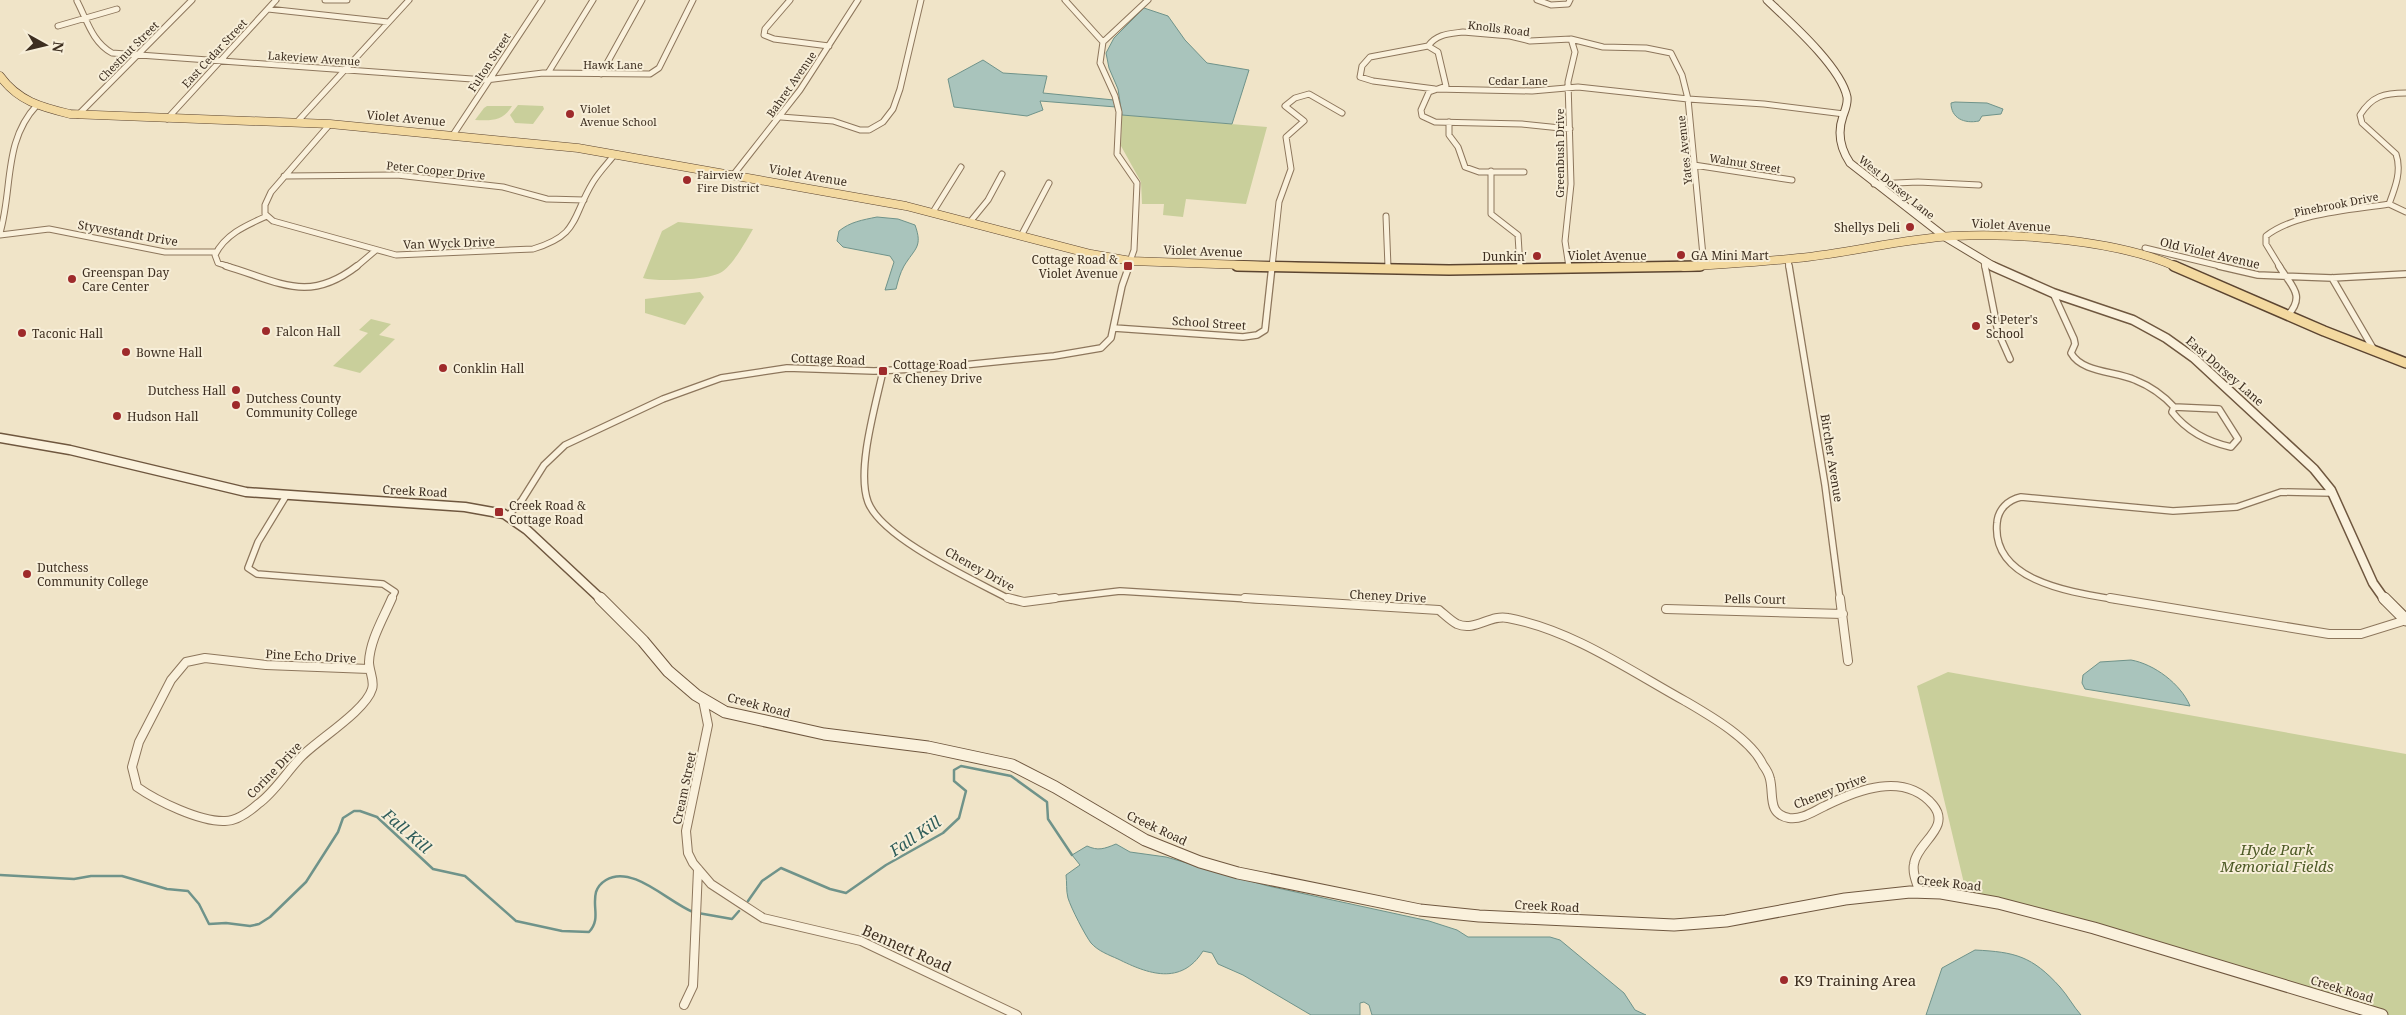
<svg xmlns="http://www.w3.org/2000/svg" width="2406" height="1015" font-family="'Noto Serif',serif">
<style>
.green{fill:#c9cf9b}
.water{fill:#a9c4bc;stroke:#6f938a}
.lines{fill:none;stroke-linecap:round;stroke-linejoin:round}
.stream{stroke:#6f938a;stroke-width:2.5}
.street-far2-casing{stroke:#8d765c;stroke-width:7}
.street-far1-casing{stroke:#8d765c;stroke-width:8}
.street-casing{stroke:#8d765c;stroke-width:10}
.secondary-far2-casing{stroke:#6f573f;stroke-width:9}
.secondary-far1-casing{stroke:#6f573f;stroke-width:11}
.secondary-casing{stroke:#6f573f;stroke-width:13}
.primary-far1-casing{stroke:#5b4430;stroke-width:9}
.primary-casing{stroke:#5b4430;stroke-width:12}
.street-far2{stroke:#faf1dc;stroke-width:5}
.street-far1{stroke:#faf1dc;stroke-width:5.5}
.street{stroke:#faf1dc;stroke-width:8}
.secondary-far2{stroke:#faf1dc;stroke-width:7}
.secondary-far1{stroke:#faf1dc;stroke-width:8}
.secondary{stroke:#faf1dc;stroke-width:11}
.primary-far1{stroke:#f3d9a0;stroke-width:8}
.primary{stroke:#f3d9a0;stroke-width:9}
.poi-dot{fill:#9e2a2b;stroke:#f7eed8;stroke-width:2}
.labels{text-anchor:middle;dominant-baseline:central;stroke-width:4;stroke-linejoin:round;paint-order:stroke}
.far-street-label{font-size:11px;fill:#3d2e20;stroke:#f7eed8}
.far-poi-label{font-size:11px;fill:#3d2e20;stroke:#f7eed8;text-anchor:start}
.street-label{font-size:12px;fill:#3d2e20;stroke:#f7eed8}
.poi-label{font-size:12px;fill:#3d2e20;stroke:#f7eed8;text-anchor:start}
.near-park-label{font-size:15px;font-style:italic;fill:#4d5a26;stroke:#f7eed8}
.near-street-label{font-size:15px;fill:#3d2e20;stroke:#f7eed8}
.near-poi-label{font-size:15px;fill:#3d2e20;stroke:#f7eed8;text-anchor:start}
.near-water-label{font-size:16px;font-style:italic;fill:#2f5d5a;stroke:#f7eed8}
</style>
<rect width="100%" height="100%" fill="#f0e4c8"/>
<path class="green" d="M 518,105 L 543,106 L 544,109 L 533,124 L 515,123 L 510,115 Z
M 487,106 L 512,106 C 503,121 492,121 475,120 L 484,108 Z
M 1122,115 L 1267,127 L 1246,204 L 1186,199 L 1183,217 L 1163,215 L 1164,204 L 1142,204 L 1141,182 L 1121,146 Z
M 678,222 L 753,229 C 746,241 732,267 720,273 C 707,280 657,282 643,278 L 662,231 Z
M 700,292 L 704,297 L 685,325 L 645,313 L 645,299 Z
M 371,319 L 391,324 L 379,335 L 395,339 L 360,373 L 333,366 L 368,333 L 359,330 Z
M 1948,672 L 2406,754 L 2406,1015 L 2371,1015 L 1967,896 L 1917,686 Z"/>
<path class="water" d="M 1144,8 L 1168,16 L 1185,40 L 1207,63 L 1249,70 L 1232,124 L 1122,115 L 1118,89 L 1109,68 L 1106,53 L 1114,38 Z
M 983,60 L 1003,73 L 1047,76 L 1043,93 L 1114,100 L 1116,107 L 1040,101 L 1043,110 L 1027,116 L 954,107 L 948,79 Z
M 1955,102 L 1987,103 L 2003,109 L 2001,114 L 1982,116 L 1979,121 C 1964,124 1951,118 1951,103 Z
M 877,217 L 898,219 L 915,225 C 923,247 915,248 904,266 C 900,273 898,281 896,289 L 885,290 L 894,262 L 890,256 L 843,247 L 837,241 L 839,231 C 850,222 862,220 877,217 Z
M 2131,660 C 2154,664 2181,684 2190,706 L 2085,689 L 2082,683 L 2083,675 L 2100,662 Z
M 1116,844 L 1130,852 L 1166,857 L 1268,886 L 1429,921 L 1457,930 L 1468,937 L 1550,937 L 1560,940 L 1624,993 L 1635,1010 L 1646,1015 L 1372,1015 L 1369,1005 L 1364,1002 L 1360,1003 L 1360,1015 L 1311,1015 L 1243,975 L 1218,964 L 1212,953 L 1203,951 C 1181,986 1148,974 1118,959 C 1109,955 1098,951 1091,943 C 1085,935 1071,908 1068,898 C 1066,891 1067,882 1066,875 L 1080,865 L 1072,855 L 1087,846 C 1098,851 1104,849 1116,844 Z
M 1975,950 C 2015,952 2032,956 2060,987 C 2068,996 2073,1006 2081,1015 L 1926,1015 L 1942,968 Z"/>
<g class="lines">
<path class="stream" d="M 0,875 L 74,879 L 91,876 L 122,876 L 167,889 L 188,891 L 199,904 L 209,924 L 226,923 L 250,926 L 259,924 L 270,917 L 306,882 L 338,832 L 343,818 L 354,811 L 360,811 L 377,817 L 433,869 L 465,876 L 516,921 L 562,931 L 589,932 C 601,919 592,907 596,892 C 598,886 601,883 606,880 C 632,864 668,902 693,912
M 748,901 L 762,881 L 781,868 L 830,889 L 846,893 L 886,865 L 943,833 L 959,818 L 966,791 L 954,781 L 954,770 L 961,766 L 1011,776 L 1047,802 L 1048,819 L 1072,855
M 698,913 L 732,919 L 739,911"/>
<g class="street-far2-casing">
<path id="street-far2" d="M 325,0 L 347,0
M 790,0 L 765,29 L 764,35 L 774,39 L 829,46
M 1065,0 L 1103,42 L 1100,63 L 1115,96 L 1119,112 L 1117,154 L 1137,183 L 1134,250 L 1128,267
M 1537,0 L 1551,5 L 1568,4 L 1570,0
M 77,1 C 87,20 92,42 112,53 L 486,80 L 543,73 L 650,74 L 659,68 L 693,0
M 268,9 L 388,22
M 58,26 L 117,9
M 1463,32 L 1510,36 L 1530,41 L 1571,39 L 1603,47 L 1646,48 L 1671,53 L 1682,75 L 1688,99 L 1578,87 L 1532,91 L 1435,89 L 1373,81 L 1360,77 L 1362,66 L 1370,57 L 1428,46 C 1437,34 1448,34 1463,32 Z
M 1103,42 L 1148,0
M 1428,46 L 1438,52 L 1446,86 L 1429,92 L 1421,110 L 1422,116 L 1435,122 L 1522,124 L 1570,129
M 548,73 L 593,0
M 601,74 L 642,0
M 1688,99 L 1764,104 L 1844,114
M 1688,99 L 1704,266
M 78,115 L 192,0
M 781,117 L 833,121 L 860,130 L 869,130 L 883,122 L 893,109 L 900,89 L 921,0
M 167,119 L 276,0
M 297,122 L 409,0
M 1449,122 L 1449,135 L 1458,147 L 1465,167 L 1479,172 L 1524,172
M 330,124 L 271,192 L 265,205 L 265,214 L 273,221 L 396,255 L 533,249 C 580,235 571,218 593,182 C 599,172 608,163 615,154
M 453,135 L 542,0
M 1694,165 L 1792,180
M 1491,171 L 1491,214 L 1518,235 L 1520,267
M 734,174 L 800,90 L 858,0
M 284,176 L 397,175 L 503,187 L 547,199 L 584,200
M 1874,184 L 1918,182 L 1979,185
M 2389,204 L 2406,212
M 933,212 L 961,167
M 1386,216 L 1388,267
M 970,222 L 988,200 L 1002,174
M 0,233 C 13,188 3,141 37,105
M 0,235 L 49,229 L 165,252 L 216,252
M 1021,236 L 1049,183
M 2145,248 L 2224,267
M 1788,259 L 1789,267
M 1984,262 L 1985,267
M 230,267 L 218,263 L 215,255 C 225,234 247,225 267,216
M 356,267 L 376,250
M 1272,267 L 1279,202 L 1291,169 L 1286,137 L 1304,121 L 1285,106 L 1295,98 L 1309,94 L 1342,113
M 1569,267 L 1565,241 L 1571,184 L 1568,82 L 1575,52 L 1571,39
M 2280,267 L 2266,244 L 2266,236 C 2295,213 2352,210 2389,204 C 2395,188 2402,171 2396,154 L 2362,123 L 2360,115 C 2372,96 2384,93 2406,93"/>
</g>
<g class="street-far1-casing">
<path id="street-far1" d="M 226,266 C 280,282 308,304 357,266
M 1388,266 L 1388,269
M 1520,266 L 1520,268
M 1789,266 L 1825,485 L 1840,600
M 1985,266 L 1998,332 L 2010,359
M 2219,266 L 2258,275 L 2332,278 L 2406,274
M 2279,266 C 2291,286 2306,295 2288,315
M 2332,278 L 2374,350
M 2053,293 L 2074,339 L 2075,344 L 2071,353 C 2082,373 2116,371 2135,380 C 2150,386 2163,395 2174,407
M 1114,328 L 1243,337 L 1257,335 L 1265,330 L 1272,266
M 883,371 C 876,404 856,470 868,502 C 882,539 976,581 1011,600
M 2174,407 L 2219,409 L 2238,439 L 2231,447 C 2208,442 2187,431 2172,412 Z
M 286,496 L 258,542 L 248,568 L 257,574 L 383,584 L 395,592 L 391,600
M 508,516 L 522,500 L 544,465 L 565,445 L 663,399 L 721,378 L 787,368 L 874,371 L 934,368 L 1054,356 L 1101,348 L 1111,338 L 1122,286 L 1129,266
M 1044,600 L 1120,591 L 1266,600
M 2118,600 C 2077,593 1991,583 1997,523 C 1998,509 2008,500 2021,497 L 2173,511 L 2237,507 L 2281,492 L 2332,493"/>
</g>
<g class="street-casing">
<path id="street" d="M 1008,598 L 1024,602 L 1055,598
M 1245,598 L 1439,610 C 1444,614 1451,621 1457,624 C 1475,632 1490,614 1508,618 C 1572,630 1629,670 1685,701 C 1709,715 1751,739 1763,765 C 1766,769 1769,774 1770,779 C 1774,795 1767,814 1789,818 C 1802,820 1814,811 1825,806 C 1857,790 1904,771 1933,805 C 1952,828 1917,842 1914,864 C 1912,873 1917,884 1920,893
M 1840,598 L 1848,661
M 2110,598 L 2329,634 L 2361,634 L 2406,620
M 1666,609 L 1843,614
M 369,669 L 266,665 L 205,658 L 186,662 L 171,680 L 139,742 L 132,767 L 137,787 C 157,801 200,822 225,821 C 237,821 249,812 258,804 C 275,792 287,771 302,756 C 319,739 366,710 372,689 C 375,681 369,671 369,662 C 370,640 383,619 392,598
M 703,700 L 708,725 L 686,831 L 688,853 L 693,863 L 711,884 L 763,918 L 861,941 L 1017,1015
M 684,1005 L 693,986 L 698,869"/>
</g>
<g class="secondary-far2-casing">
<path id="secondary-far2" d="M 1767,0 C 1789,21 1841,67 1847,97 C 1848,104 1845,110 1843,116 C 1837,133 1840,148 1850,163 L 1945,237 L 1995,267"/>
</g>
<g class="secondary-far1-casing">
<path id="secondary-far1" d="M 1992,266 L 2053,293 L 2133,320 L 2166,338 L 2194,358 L 2314,469 L 2331,490 L 2373,583 L 2385,600
M 0,438 L 70,450 L 246,492 L 465,507 L 504,514 L 527,530 L 602,600"/>
</g>
<g class="secondary-casing">
<path id="secondary" d="M 600,598 L 643,641 L 668,671 L 696,695 L 725,712 L 824,734 L 928,747 L 1012,765 L 1055,787 L 1145,840 L 1200,862 L 1238,873 L 1420,910 L 1479,916 L 1674,925 L 1726,921 L 1845,899 L 1910,892 L 1941,893 L 1998,903 L 2094,928 L 2382,1015
M 2384,598 L 2406,620"/>
</g>
<g class="primary-far1-casing">
<path id="primary-far1" d="M 0,76 C 18,101 41,107 70,114 L 330,124 L 578,148 L 906,206 L 1091,254 L 1131,261 L 1298,267
M 1684,267 C 1722,264 1760,262 1798,258 C 1850,253 1901,239 1953,236 C 2019,233 2117,240 2177,267"/>
</g>
<g class="primary-casing">
<path id="primary" d="M 1237,266 L 1449,270 L 1700,266
M 2174,266 L 2324,331 L 2406,363"/>
</g>
<use href="#street-far2" class="street-far2"/>
<use href="#street-far1" class="street-far1"/>
<use href="#street" class="street"/>
<use href="#secondary-far2" class="secondary-far2"/>
<use href="#secondary-far1" class="secondary-far1"/>
<use href="#secondary" class="secondary"/>
<use href="#primary-far1" class="primary-far1"/>
<use href="#primary" class="primary"/>
</g>
<g class="poi-dot">
<circle cx="570" cy="114" r="5"/>
<circle cx="687" cy="180" r="5"/>
<circle cx="1910" cy="227" r="5"/>
<circle cx="1681" cy="255" r="5"/>
<circle cx="1537" cy="256" r="5"/>
<rect x="1123" y="261" width="10" height="10" rx="2.5"/>
<circle cx="72" cy="279" r="5"/>
<circle cx="1976" cy="326" r="5"/>
<circle cx="266" cy="331" r="5"/>
<circle cx="22" cy="333" r="5"/>
<circle cx="126" cy="352" r="5"/>
<circle cx="443" cy="368" r="5"/>
<rect x="878" y="366" width="10" height="10" rx="2.5"/>
<circle cx="236" cy="390" r="5"/>
<circle cx="236" cy="405" r="5"/>
<circle cx="117" cy="416" r="5"/>
<rect x="494" y="507" width="10" height="10" rx="2.5"/>
<circle cx="27" cy="574" r="5"/>
<circle cx="1784" cy="980" r="5"/>
</g>
<g class="labels">
<g class="far-street-label">
<text transform="translate(1499 28) rotate(7)">Knolls Road</text>
<text transform="translate(128 51) rotate(-45)">Chestnut Street</text>
<text transform="translate(214 53) rotate(-47)">East Cedar Street</text>
<text transform="translate(314 58) rotate(4)">Lakeview Avenue</text>
<text transform="translate(489 62) rotate(-57)">Fulton Street</text>
<text x="613" y="64">Hawk Lane</text>
<text x="1518" y="80">Cedar Lane</text>
<text transform="translate(791 84) rotate(-55)">Bahret Avenue</text>
<text transform="translate(1684 150) rotate(-96)">Yates Avenue</text>
<text transform="translate(1559 153) rotate(-90)">Greenbush Drive</text>
<text transform="translate(1745 163) rotate(9)">Walnut Street</text>
<text transform="translate(436 170) rotate(6)">Peter Cooper Drive</text>
<text transform="translate(1897 187) rotate(39)">West Dorsey Lane</text>
<text transform="translate(2336 204) rotate(-11)">Pinebrook Drive</text>
</g>
<g class="far-poi-label">
<text x="580" y="108">Violet<tspan x="580" dy="13">Avenue School</tspan></text>
<text x="697" y="174">Fairview<tspan x="697" dy="13">Fire District</tspan></text>
</g>
<g class="street-label">
<text transform="translate(406 118) rotate(5)">Violet Avenue</text>
<text transform="translate(808 175) rotate(10)">Violet Avenue</text>
<text transform="translate(2011 225) rotate(3)">Violet Avenue</text>
<text transform="translate(128 233) rotate(10)">Styvestandt Drive</text>
<text transform="translate(449 243) rotate(-2)">Van Wyck Drive</text>
<text transform="translate(1203 251) rotate(2)">Violet Avenue</text>
<text transform="translate(2210 253) rotate(13)">Old Violet Avenue</text>
<text x="1607" y="255">Violet Avenue</text>
<text transform="translate(1209 323) rotate(4)">School Street</text>
<text transform="translate(828 359) rotate(2)">Cottage Road</text>
<text transform="translate(2225 371) rotate(41)">East Dorsey Lane</text>
<text transform="translate(1832 458) rotate(81)">Bircher Avenue</text>
<text transform="translate(415 491) rotate(3)">Creek Road</text>
<text transform="translate(980 569) rotate(29)">Cheney Drive</text>
<text transform="translate(1388 596) rotate(3)">Cheney Drive</text>
<text transform="translate(1755 599) rotate(1)">Pells Court</text>
<text transform="translate(311 656) rotate(3)">Pine Echo Drive</text>
<text transform="translate(759 705) rotate(15)">Creek Road</text>
<text transform="translate(274 770) rotate(-46)">Corine Drive</text>
<text transform="translate(684 788) rotate(-78)">Cream Street</text>
<text transform="translate(1830 791) rotate(-21)">Cheney Drive</text>
<text transform="translate(1157 828) rotate(25)">Creek Road</text>
<text transform="translate(1949 883) rotate(6)">Creek Road</text>
<text transform="translate(1547 906) rotate(3)">Creek Road</text>
<text transform="translate(2342 989) rotate(17)">Creek Road</text>
</g>
<g class="poi-label">
<text x="1900" y="227" text-anchor="end">Shellys Deli</text>
<text x="1691" y="255">GA Mini Mart</text>
<text x="1527" y="256" text-anchor="end">Dunkin'</text>
<text x="1118" y="259" text-anchor="end">Cottage Road &amp;<tspan x="1118" dy="14">Violet Avenue</tspan></text>
<text x="82" y="272">Greenspan Day<tspan x="82" dy="14">Care Center</tspan></text>
<text x="1986" y="319">St Peter's<tspan x="1986" dy="14">School</tspan></text>
<text x="276" y="331">Falcon Hall</text>
<text x="32" y="333">Taconic Hall</text>
<text x="136" y="352">Bowne Hall</text>
<text x="893" y="364">Cottage Road<tspan x="893" dy="14">&amp; Cheney Drive</tspan></text>
<text x="453" y="368">Conklin Hall</text>
<text x="226" y="390" text-anchor="end">Dutchess Hall</text>
<text x="246" y="398">Dutchess County<tspan x="246" dy="14">Community College</tspan></text>
<text x="127" y="416">Hudson Hall</text>
<text x="509" y="505">Creek Road &amp;<tspan x="509" dy="14">Cottage Road</tspan></text>
<text x="37" y="567">Dutchess<tspan x="37" dy="14">Community College</tspan></text>
</g>
<g class="near-park-label">
<text x="2277" y="849">Hyde Park<tspan x="2277" dy="17">Memorial Fields</tspan></text>
</g>
<g class="near-street-label">
<text transform="translate(907 948) rotate(24)">Bennett Road</text>
</g>
<g class="near-poi-label">
<text x="1794" y="980">K9 Training Area</text>
</g>
<g class="near-water-label">
<text transform="translate(407 831) rotate(41)">Fall Kill</text>
<text transform="translate(915 836) rotate(-34)">Fall Kill</text>
</g>
</g>
<g transform="translate(45 45) rotate(98)" stroke="#f7eed8" stroke-width="4" paint-order="stroke">
<path d="M0-4L9 19L0 12L-9 19Z" fill="#3d2e20"/>
<text y="-8" font-size="14" font-weight="bold" text-anchor="middle" fill="#3d2e20">N</text>
</g>
</svg>
